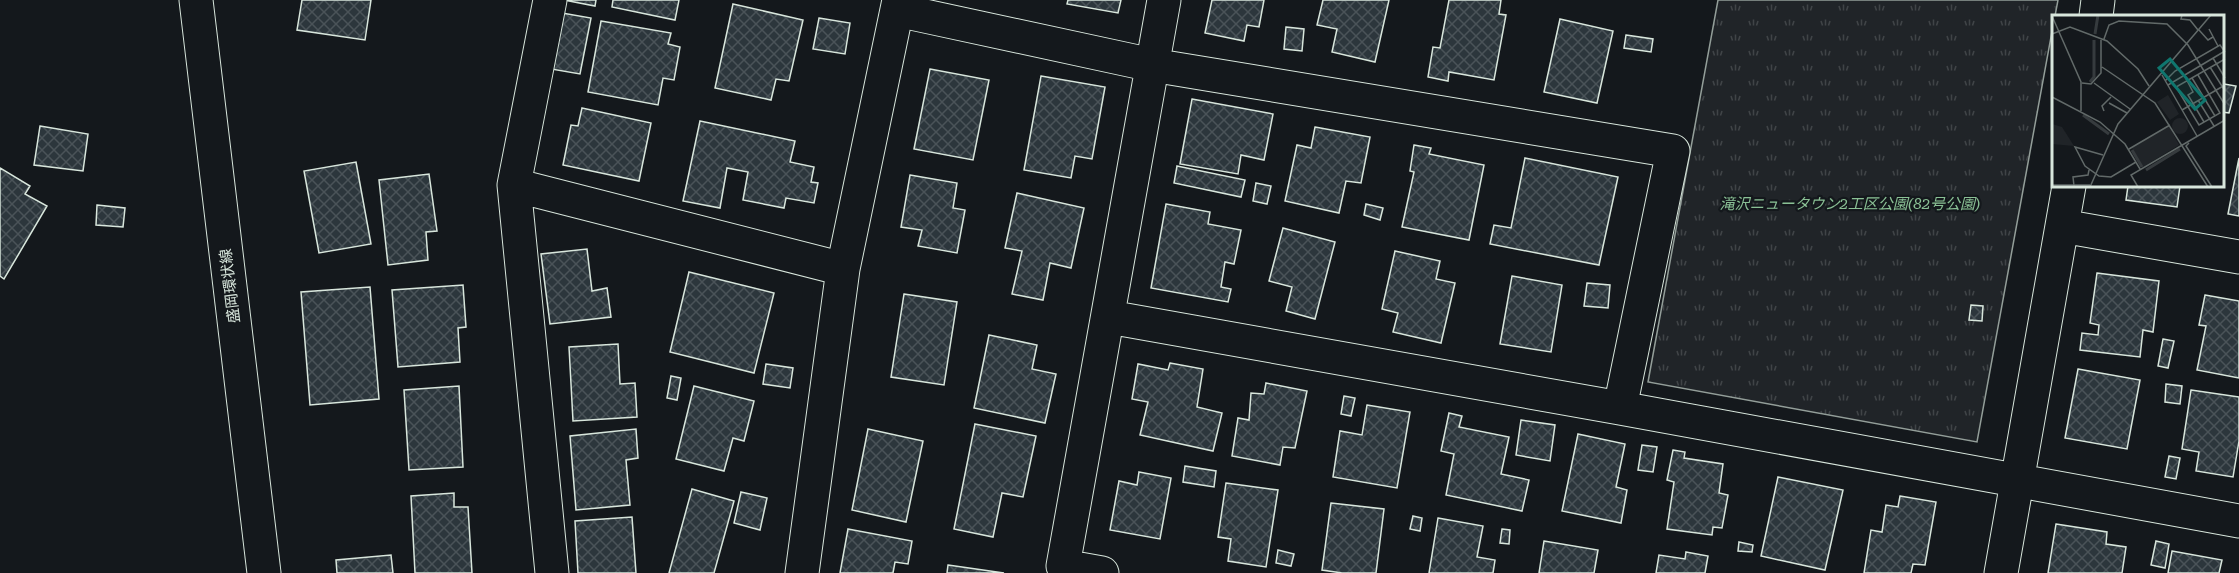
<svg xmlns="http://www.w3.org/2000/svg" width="2239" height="573" font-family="'Roboto Serif','Noto Sans JP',serif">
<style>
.park{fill:url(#park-tufts);stroke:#939e99;stroke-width:1.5}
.building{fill:url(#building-cross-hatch);stroke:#d8e6dc;stroke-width:1.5}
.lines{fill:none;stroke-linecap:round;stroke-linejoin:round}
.street-casing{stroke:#d8e6dc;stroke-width:35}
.primary-casing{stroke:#d8e6dc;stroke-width:35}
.street{stroke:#14181c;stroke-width:33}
.primary{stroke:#14181c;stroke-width:33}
.labels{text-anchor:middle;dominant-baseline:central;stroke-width:4.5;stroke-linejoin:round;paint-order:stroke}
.park-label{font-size:15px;font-style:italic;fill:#8ac095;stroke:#14181c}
.street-label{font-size:15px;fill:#d8e6dc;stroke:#14181c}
.inset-river{fill:none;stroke:#363b3e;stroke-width:3}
.inset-road{fill:none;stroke:#626a69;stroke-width:1.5}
.view{fill:#0f766e;fill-opacity:0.15;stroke:#0f766e;stroke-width:3}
.inset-edge{fill:none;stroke:#d8e6dc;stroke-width:3}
</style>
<defs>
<pattern id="park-tufts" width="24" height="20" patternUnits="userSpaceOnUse" patternTransform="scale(1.5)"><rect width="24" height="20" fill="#202428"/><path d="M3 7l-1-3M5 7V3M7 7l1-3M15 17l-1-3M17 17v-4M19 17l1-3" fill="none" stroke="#404447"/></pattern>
<pattern id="building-cross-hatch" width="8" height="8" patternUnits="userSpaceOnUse" patternTransform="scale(1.5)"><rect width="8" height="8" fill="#2c363c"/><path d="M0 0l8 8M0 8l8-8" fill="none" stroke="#4a5358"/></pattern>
</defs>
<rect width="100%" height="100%" fill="#14181c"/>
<path class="park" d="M 1718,0 L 2058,0 L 2055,16 L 2053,16 L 2053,26 L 1977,442 L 1648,382 Z"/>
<path class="building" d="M 302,0 L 371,0 L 365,40 L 297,30 Z
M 564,0 L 596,0 L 595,6 Z
M 613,0 L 679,0 L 675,20 L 612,7 Z
M 1068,0 L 1121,0 L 1118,13 L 1067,4 Z
M 1212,0 L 1264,0 L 1259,27 L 1247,25 L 1244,41 L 1205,33 Z
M 1323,0 L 1389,0 L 1375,62 L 1332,52 L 1337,29 L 1317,25 Z
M 1449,0 L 1501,0 L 1499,14 L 1506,15 L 1494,80 L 1449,72 L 1448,81 L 1428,77 L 1433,47 L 1440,48 Z
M 733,4 L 803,20 L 789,81 L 776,79 L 771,100 L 715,88 Z
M 562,13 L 591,18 L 580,74 L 551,69 Z
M 819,18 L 850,23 L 845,54 L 813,49 Z
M 1560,19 L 1613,31 L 1597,103 L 1544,92 Z
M 601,21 L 671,33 L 668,44 L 680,47 L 674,80 L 663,78 L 658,105 L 588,92 Z
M 1286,27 L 1304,29 L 1302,51 L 1284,49 Z
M 1626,35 L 1653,39 L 1651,52 L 1624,48 Z
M 930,69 L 989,80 L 973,160 L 914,149 Z
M 1041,76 L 1105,87 L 1092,159 L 1075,156 L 1071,178 L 1024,170 Z
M 2224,84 L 2236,86 L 2229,113 L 2222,112 Z
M 1192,99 L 1273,114 L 1264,160 L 1241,155 L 1238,174 L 1180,164 Z
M 582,108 L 651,123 L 639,181 L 563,165 L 571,125 L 578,126 Z
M 700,121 L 795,141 L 790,162 L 814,167 L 811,182 L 818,183 L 814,203 L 786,198 L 784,208 L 743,200 L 748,172 L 727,168 L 720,208 L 683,201 Z
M 40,126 L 88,134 L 83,171 L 34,165 Z
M 1315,127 L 1370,137 L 1361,183 L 1346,181 L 1339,213 L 1285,201 L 1297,145 L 1311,148 Z
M 1414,145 L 1431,148 L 1429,154 L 1484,165 L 1469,240 L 1402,227 L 1414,172 L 1410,171 Z
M 1525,158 L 1618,177 L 1599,265 L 1490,244 L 1494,225 L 1511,228 Z
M 2239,158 L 2239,216 L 2228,214 Z
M 356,162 L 371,244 L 319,253 L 304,171 Z
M 1177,166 L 1245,180 L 1241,197 L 1174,183 Z
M 0,168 L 30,186 L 25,194 L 47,206 L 4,279 L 0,276 Z
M 429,174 L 437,231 L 426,232 L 428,260 L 388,265 L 379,180 Z
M 910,175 L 957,183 L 953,208 L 965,210 L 957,253 L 918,246 L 922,230 L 901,227 Z
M 1256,183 L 1271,186 L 1267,204 L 1253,201 Z
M 2128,186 L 2180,186 L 2177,207 L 2126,200 Z
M 1017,193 L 1084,208 L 1071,268 L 1050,263 L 1043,300 L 1012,294 L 1022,251 L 1005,248 Z
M 1166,204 L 1210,212 L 1208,224 L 1241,230 L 1234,264 L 1225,262 L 1221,287 L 1231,289 L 1228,302 L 1151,288 Z
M 1366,204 L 1383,208 L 1380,220 L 1364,215 Z
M 97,205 L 125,208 L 123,227 L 96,225 Z
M 1283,228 L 1335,242 L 1315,319 L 1286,311 L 1292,287 L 1269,281 Z
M 587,249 L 592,291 L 607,288 L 611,317 L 550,324 L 541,254 Z
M 1395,251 L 1440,261 L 1436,279 L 1455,283 L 1441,343 L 1393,332 L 1398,313 L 1382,309 Z
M 689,272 L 774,293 L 754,373 L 670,352 Z
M 2097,273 L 2159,281 L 2153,332 L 2143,330 L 2140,357 L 2080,350 L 2082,333 L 2098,335 L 2099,325 L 2090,323 Z
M 1512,276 L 1562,285 L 1551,352 L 1500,344 Z
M 1587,283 L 1610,285 L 1608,308 L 1584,306 Z
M 463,285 L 466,327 L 458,328 L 460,362 L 398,367 L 392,290 Z
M 370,287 L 379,399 L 310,405 L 301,292 Z
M 904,294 L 957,302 L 944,385 L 891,377 Z
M 2205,295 L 2239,301 L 2239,378 L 2197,370 L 2206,326 L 2199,325 Z
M 1971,305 L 1983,306 L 1982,321 L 1969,320 Z
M 989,335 L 1037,345 L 1032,369 L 1056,374 L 1045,423 L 974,408 Z
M 2163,339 L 2174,341 L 2168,368 L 2158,366 Z
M 618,344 L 620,384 L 635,383 L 637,417 L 573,421 L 569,347 Z
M 1170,363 L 1203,369 L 1197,407 L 1222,413 L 1213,451 L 1140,435 L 1148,402 L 1132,399 L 1138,364 L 1168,370 Z
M 766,364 L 793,368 L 790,388 L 763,384 Z
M 2078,369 L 2140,380 L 2127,449 L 2065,438 Z
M 671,376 L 681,378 L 677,400 L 667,398 Z
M 1266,383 L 1307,391 L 1295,448 L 1283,447 L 1280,465 L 1232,456 L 1238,418 L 1249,420 L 1251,393 L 1264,394 Z
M 2166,384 L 2182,386 L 2180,404 L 2165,402 Z
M 459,386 L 463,467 L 409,470 L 404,390 Z
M 694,386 L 754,401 L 744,441 L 733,438 L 724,471 L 676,459 Z
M 2191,390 L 2239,397 L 2239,441 L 2233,477 L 2196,471 L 2199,452 L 2182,449 Z
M 1344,396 L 1355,398 L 1351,416 L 1341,414 Z
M 1367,405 L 1410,412 L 1397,488 L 1333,477 L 1340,431 L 1362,435 Z
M 1449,413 L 1462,416 L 1459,427 L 1509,437 L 1501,474 L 1529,480 L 1522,511 L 1446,495 L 1454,454 L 1441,451 Z
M 1521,420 L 1555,425 L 1550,461 L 1516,455 Z
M 975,424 L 1036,436 L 1023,497 L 1002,493 L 993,537 L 954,529 Z
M 636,429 L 638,458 L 626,460 L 630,505 L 576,510 L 570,436 Z
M 868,429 L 923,441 L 906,522 L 852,510 Z
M 1578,434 L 1625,444 L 1616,487 L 1627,490 L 1621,523 L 1562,511 Z
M 1642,445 L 1657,447 L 1653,472 L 1638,470 Z
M 1673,450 L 1685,452 L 1684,458 L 1723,464 L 1719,493 L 1728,495 L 1722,528 L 1713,527 L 1712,535 L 1667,529 L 1674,482 L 1667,480 Z
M 2169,456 L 2180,458 L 2176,479 L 2165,477 Z
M 1185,466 L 1216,471 L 1214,487 L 1183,482 Z
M 1139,472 L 1171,478 L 1160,539 L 1110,530 L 1119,481 L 1137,485 Z
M 1778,477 L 1843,490 L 1825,570 L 1761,556 Z
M 1226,483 L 1278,490 L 1266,567 L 1228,561 L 1231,539 L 1218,537 Z
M 692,489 L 734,501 L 714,573 L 669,573 Z
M 741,492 L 767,498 L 760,530 L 734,523 Z
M 454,493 L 454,507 L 468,507 L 472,573 L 415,573 L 411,496 Z
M 1900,496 L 1936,502 L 1925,565 L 1913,564 L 1911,573 L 1864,573 L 1871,530 L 1882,532 L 1886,505 L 1898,507 Z
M 1331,503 L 1384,509 L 1376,573 L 1342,573 L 1322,570 Z
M 1413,516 L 1422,518 L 1420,531 L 1410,529 Z
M 632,517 L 636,573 L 578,573 L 575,521 Z
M 1438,518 L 1483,526 L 1477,557 L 1495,560 L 1493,573 L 1429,573 Z
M 2056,524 L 2107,532 L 2106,544 L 2126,547 L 2122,573 L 2048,573 Z
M 848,529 L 912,541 L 908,564 L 895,562 L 893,573 L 840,573 Z
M 1502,529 L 1510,530 L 1509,544 L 1500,543 Z
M 1544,541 L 1598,550 L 1594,573 L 1539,573 Z
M 2156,541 L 2169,544 L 2165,568 L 2151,565 Z
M 1739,542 L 1753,545 L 1752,552 L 1738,551 Z
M 1278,550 L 1294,554 L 1291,566 L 1276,563 Z
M 2172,551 L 2222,560 L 2219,573 L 2168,573 Z
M 1686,552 L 1708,556 L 1705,573 L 1656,573 L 1659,555 L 1685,559 Z
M 391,555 L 393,573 L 337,573 L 336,560 Z
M 948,565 L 1004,573 L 947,573 Z"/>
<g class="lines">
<g class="street-casing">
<path id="street" d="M 550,0 L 514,185 L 552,573
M 897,10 L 1152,65 L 1673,151 L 1620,408 L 2239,521
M 2096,16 L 2098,0
M 514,185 L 843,269
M 2062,226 L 2239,257
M 1109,317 L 1620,408
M 802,573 L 843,269 L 899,0
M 1102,573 L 1063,566 L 1164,0
M 2001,573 L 2069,186"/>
</g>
<g class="primary-casing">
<path id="primary" d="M 196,0 L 264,573"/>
</g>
<use href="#street" class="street"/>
<use href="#primary" class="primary"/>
</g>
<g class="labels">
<g class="park-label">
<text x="1850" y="204">滝沢ニュータウン2工区公園(82号公園)</text>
</g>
<g class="street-label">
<text transform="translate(230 286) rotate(-97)">盛岡環状線</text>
</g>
</g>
<g transform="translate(2052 15)">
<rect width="172" height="172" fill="#14181c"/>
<path d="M 116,80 L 127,99 L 118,105 L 105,87 ZM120 111a8 8 0 1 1 16 0a8 8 0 1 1-16 0ZM 117,111 L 127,130 L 91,152 L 80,133 Z" fill="#202428"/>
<path d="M 0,109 L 10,112 L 22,131 L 0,129 Z" fill="#202428"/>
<path class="inset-river" d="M 43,19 L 46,0M 38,67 L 42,62 L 42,25M 31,100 L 57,119M 80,135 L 90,152M 94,155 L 128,134"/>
<path class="inset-road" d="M 130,0 L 129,4 L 138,5 L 146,15M 0,1 L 29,67 L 29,96M 157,14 L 166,31M 147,15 L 156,25 L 161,22M 0,19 L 18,12 L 55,26 L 86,54 L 97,71M 52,24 L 57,10 L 67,6 L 115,9 L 136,30 L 173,90M 161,43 L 173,63M 50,52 L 103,88 L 156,172M 158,52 L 173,76M 110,60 L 145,121M 132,60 L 141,77 L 136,80 L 152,107M 146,60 L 168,98 L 147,110 L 124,72 L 173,44M 140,63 L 163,101M 113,66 L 123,56 L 168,30 L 173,37M 30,68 L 39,69 L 49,58 L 49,25M 42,68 L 78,94M 116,70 L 173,36M 0,82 L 48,107 L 73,129 L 88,154M 146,85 L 162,111M 57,88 L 75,98M 130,95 L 173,70M 52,96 L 50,91 L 59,82M 137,128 L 134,131 L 160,172M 77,134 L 118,110M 51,140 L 23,132 L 33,151 L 47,161 L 59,162 L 84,147M 0,170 L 38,170M 22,171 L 21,162 L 36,160 L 37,155M 38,172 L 66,109 L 159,0M 86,172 L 79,160 L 173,105"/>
<path class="view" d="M 118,44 L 153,85 L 143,94 L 107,53 Z"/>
<rect width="172" height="172" class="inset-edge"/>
</g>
</svg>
